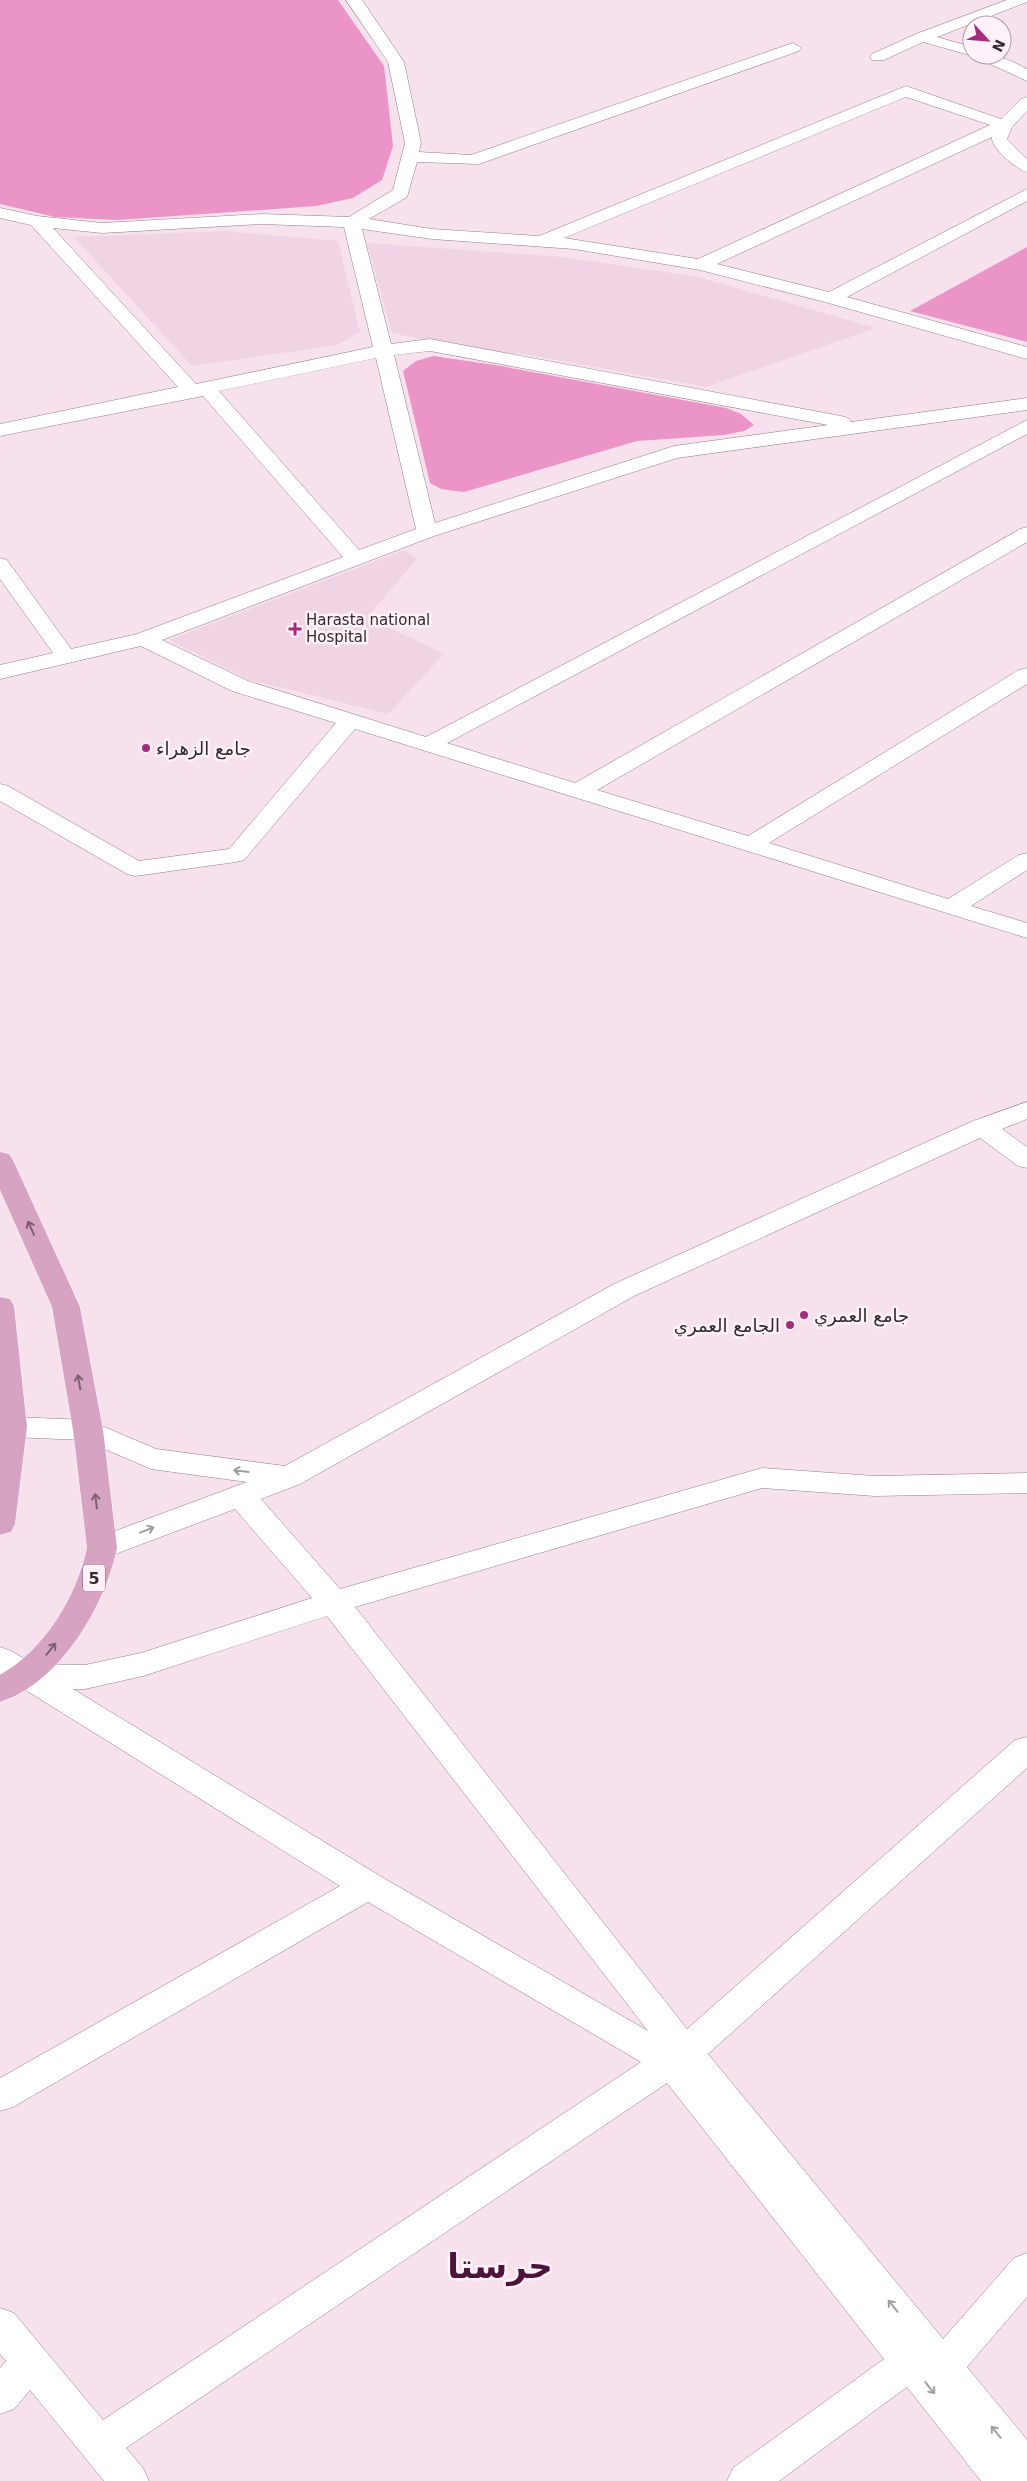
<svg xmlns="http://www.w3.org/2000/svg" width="1027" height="2481" font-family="'DejaVu Sans','Noto Naskh Arabic',sans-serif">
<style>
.built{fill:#f1d4e4}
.green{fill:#ea94c7}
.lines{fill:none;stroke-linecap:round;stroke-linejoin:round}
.minor-casing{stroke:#917e88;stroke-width:1}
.major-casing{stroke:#fff;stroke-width:1}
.minor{fill:#fff;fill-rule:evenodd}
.major{fill:#d6a4c2;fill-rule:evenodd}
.oneway{stroke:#7b6171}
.oneway2{stroke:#a29fa1}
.poi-dot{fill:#a62b7f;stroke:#fef1f8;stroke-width:2}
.labels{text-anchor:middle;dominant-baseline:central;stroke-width:5;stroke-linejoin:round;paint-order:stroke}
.far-poi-label{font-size:15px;fill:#312a2e;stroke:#fef1f8;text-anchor:start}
.shield{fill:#fef1f8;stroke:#6e666b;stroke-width:1}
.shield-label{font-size:16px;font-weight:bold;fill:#312a2e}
.poi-label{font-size:18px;fill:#312a2e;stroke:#fef1f8;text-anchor:start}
.near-town-label{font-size:34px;font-weight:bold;fill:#4e133b;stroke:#fef1f8}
</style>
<rect width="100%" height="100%" fill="#f6e1ec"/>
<path class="built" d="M 224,231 L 338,241 L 360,332 L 337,345 L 192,366 L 74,237 Z
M 367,243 L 563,257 L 698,277 L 876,328 L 706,387 L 518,353 L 505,356 L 392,333 Z
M 405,550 L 417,559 L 367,617 L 444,654 L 388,714 L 250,680 L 169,640 Z"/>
<path class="green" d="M 0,0 L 338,0 L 384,66 L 393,146 L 382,180 L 353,198 L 316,206 L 118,220 L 55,217 L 0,204 Z
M 1027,247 L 1027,342 L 910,311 Z
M 433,356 L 495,365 L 726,408 L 741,414 L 754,425 L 744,431 L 724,435 L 637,441 L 464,492 L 441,489 L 430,483 L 403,371 L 416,361 Z"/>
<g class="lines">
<g class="minor-casing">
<path id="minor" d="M 346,0 L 362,0 L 404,62 L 421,143 L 419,152 L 471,155 L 787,45 L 793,43 L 801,48 L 799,51 L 479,164 L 417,162 L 407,197 L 369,219 L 432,229 L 539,236 L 906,86 L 1001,119 L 1021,99 L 1027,97 L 1027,111 L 1012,127 L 1007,139 L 1027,159 L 1027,172 C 1017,170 990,147 992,137 L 717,264 L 829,292 L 1027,189 L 1027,201 L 847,297 L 1027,347 L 1027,359 L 825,302 L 700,270 L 574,249 L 432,239 L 362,229 L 391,344 L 430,339 L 841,416 L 848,418 L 851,422 L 1027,398 L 1027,410 L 677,458 L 434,536 L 162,640 L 248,681 L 426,737 L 1027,420 L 1027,434 L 447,743 L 575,783 L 1020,529 L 1027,527 L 1027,542 L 597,790 L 748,836 L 1019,670 L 1027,668 L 1027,684 L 769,843 L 948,899 L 1019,855 L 1027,853 L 1027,870 L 971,906 L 1027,923 L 1027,938 L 355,729 L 244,860 L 236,862 L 135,876 L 127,874 L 0,801 L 0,784 L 8,786 L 139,861 L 229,849 L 336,723 L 232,691 L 141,646 L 0,679 L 0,665 L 53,653 L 0,579 L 0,558 L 7,560 L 71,649 L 137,634 L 343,557 L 203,396 L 0,436 L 0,424 L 178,387 L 31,225 L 0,218 L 0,208 L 37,216 L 102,223 L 262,214 L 349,217 L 393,190 L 405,143 L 388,62 ZM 906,97 L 990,125 L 698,259 L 564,238 ZM 262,224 L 344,227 L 373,347 L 196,384 L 53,228 L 102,233 ZM 430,351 L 828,425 L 674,446 L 435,523 L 394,355 ZM 376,358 L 416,529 L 359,550 L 219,391 Z
M 1007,0 L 1027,0 L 1027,2 L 937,37 L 972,47 L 972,55 C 998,55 1004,57 1027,69 L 1027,81 L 973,56 L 923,42 L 884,60 L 872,60 L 870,57 L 872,54 L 916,34 Z
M 1027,1102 L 1027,1119 L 1002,1129 L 1027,1147 L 1027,1168 L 1018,1166 L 980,1138 L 634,1296 L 300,1484 L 261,1499 L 340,1589 L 762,1468 L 875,1476 L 1027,1473 L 1027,1493 L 875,1496 L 762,1488 L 355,1607 L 687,2029 L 1015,1740 L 1027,1737 L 1027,1768 L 708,2054 L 943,2339 L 1014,2258 L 1027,2253 L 1027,2297 L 967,2367 L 1027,2440 L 1027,2481 L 981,2481 L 907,2387 L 779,2481 L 727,2481 L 733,2468 L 884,2359 L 667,2083 L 126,2448 L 143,2468 L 149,2481 L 104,2481 L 30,2390 L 14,2409 L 0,2414 L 0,2368 L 6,2361 L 0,2354 L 0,2308 L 14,2313 L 103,2420 L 641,2062 L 368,1902 L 13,2107 L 0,2111 L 0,2078 L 340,1886 L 0,1674 L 0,1647 L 11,1651 L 33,1664 L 85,1665 L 141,1653 L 312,1598 L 235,1509 L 102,1559 L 91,1556 L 87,1548 L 91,1540 L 247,1482 L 151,1469 L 84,1440 L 12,1437 L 2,1434 L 2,1420 L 12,1417 L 88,1420 L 156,1449 L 285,1466 L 614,1284 L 973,1121 ZM 327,1616 L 648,2031 L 380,1876 L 73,1689 L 85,1689 L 143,1676 Z"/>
</g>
<g class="major-casing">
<path id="major" d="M 0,1152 L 9,1154 L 13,1160 L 80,1307 L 103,1430 L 117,1548 C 105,1606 60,1683 0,1702 L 0,1675 C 45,1649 76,1598 87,1548 L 73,1430 L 52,1307 L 0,1190 Z
M 0,1297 L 10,1299 L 14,1306 L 27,1427 L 15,1524 L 11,1532 L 0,1535 Z"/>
</g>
<use href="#minor" class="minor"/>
<use href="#major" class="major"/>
</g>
<defs><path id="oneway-shaft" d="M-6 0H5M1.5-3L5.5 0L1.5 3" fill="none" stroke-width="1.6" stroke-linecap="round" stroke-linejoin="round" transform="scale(1.25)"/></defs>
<g class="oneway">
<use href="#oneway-shaft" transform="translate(31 1228) rotate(-114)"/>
<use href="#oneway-shaft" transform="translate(79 1382) rotate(-100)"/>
<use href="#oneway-shaft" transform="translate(96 1501) rotate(-97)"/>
<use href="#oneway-shaft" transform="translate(51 1649) rotate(-51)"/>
</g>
<g class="oneway2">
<use href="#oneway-shaft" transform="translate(241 1471) rotate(-173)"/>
<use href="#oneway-shaft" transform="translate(147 1530) rotate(-21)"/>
<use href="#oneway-shaft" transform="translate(893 2306) rotate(-129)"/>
<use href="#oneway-shaft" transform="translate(930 2388) rotate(51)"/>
<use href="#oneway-shaft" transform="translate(996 2432) rotate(-129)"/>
</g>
<g class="poi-dot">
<path d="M292.5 621.5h5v5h5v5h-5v5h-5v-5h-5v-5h5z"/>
<circle cx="146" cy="748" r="5"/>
<circle cx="804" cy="1315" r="5"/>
<circle cx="790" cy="1325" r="5"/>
</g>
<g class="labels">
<g class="far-poi-label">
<text x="306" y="620">Harasta national<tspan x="306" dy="17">Hospital</tspan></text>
</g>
<rect class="shield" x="83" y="1564.5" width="22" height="27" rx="4"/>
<g class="shield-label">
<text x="94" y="1578">5</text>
</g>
<g class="poi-label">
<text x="156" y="748">جامع الزهراء</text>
<text x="814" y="1315">جامع العمري</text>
<text x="780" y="1325" text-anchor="end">الجامع العمري</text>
</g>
<g class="near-town-label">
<text x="500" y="2266">حرستا</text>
</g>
</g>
<g transform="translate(987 40) rotate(116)"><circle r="24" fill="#fef1f8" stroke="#aca1a7"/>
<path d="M0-4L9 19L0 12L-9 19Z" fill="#a62b7f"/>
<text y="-8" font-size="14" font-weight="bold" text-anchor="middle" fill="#312a2e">N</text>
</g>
</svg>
